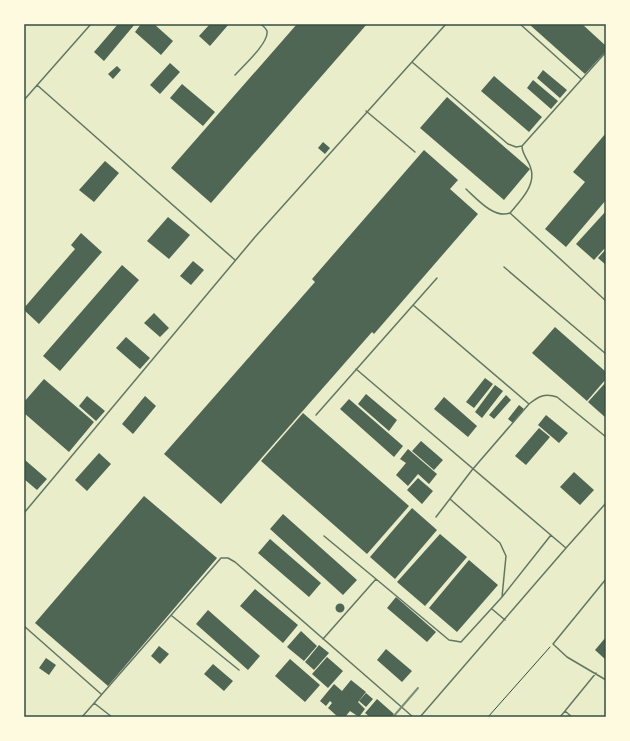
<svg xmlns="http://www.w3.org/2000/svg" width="630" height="741" font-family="Roboto,sans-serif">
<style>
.building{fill:#4f6655}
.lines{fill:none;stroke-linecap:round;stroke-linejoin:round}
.path{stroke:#344e41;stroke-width:1}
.service{stroke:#617663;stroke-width:1.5}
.rail{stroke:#7c8e77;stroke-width:2}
.neatline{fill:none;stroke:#344e41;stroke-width:1.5}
</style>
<rect width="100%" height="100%" fill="#e9edc9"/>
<path class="building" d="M 118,24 L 135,24 L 104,61 L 94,52 Z
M 141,24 L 154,24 L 173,41 L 161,55 L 135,32 Z
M 210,24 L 229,24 L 210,46 L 199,36 Z
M 297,24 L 367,24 L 211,203 L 171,168 Z
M 531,24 L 582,24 L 606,46 L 606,51 L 585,74 L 530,25 Z
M 170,63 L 180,72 L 160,94 L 150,85 Z
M 117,66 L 121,70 L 113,79 L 108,74 Z
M 543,70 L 567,90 L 560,98 L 537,78 Z
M 494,76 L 542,117 L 529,132 L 481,91 Z
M 533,80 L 558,101 L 551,109 L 527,88 Z
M 182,84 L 215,112 L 203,126 L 170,98 Z
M 447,97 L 530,169 L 504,200 L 420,128 Z
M 606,133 L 606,200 L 566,247 L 545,229 L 585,182 L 573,172 Z
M 323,142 L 330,148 L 325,154 L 318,148 Z
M 424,150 L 458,180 L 450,189 L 478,214 L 374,334 L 372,332 L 221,504 L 164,454 L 315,282 L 312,279 Z
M 105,161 L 119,173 L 94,202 L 79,190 Z
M 606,211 L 606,247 L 594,260 L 576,244 Z
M 168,217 L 190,235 L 169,259 L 147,241 Z
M 81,233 L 102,252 L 39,324 L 24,310 L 24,308 L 75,249 L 71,245 Z
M 606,249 L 606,265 L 598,258 Z
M 193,261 L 204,270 L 191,285 L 180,276 Z
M 122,265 L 139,280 L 60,371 L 43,356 Z
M 154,313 L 169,328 L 160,337 L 144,323 Z
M 555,327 L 606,372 L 606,379 L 587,401 L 532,353 Z
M 126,337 L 150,358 L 140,369 L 116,348 Z
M 485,378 L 493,384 L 474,408 L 466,402 Z
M 44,379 L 94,422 L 69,452 L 24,413 L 24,402 Z
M 606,382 L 606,418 L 588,402 Z
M 495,385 L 503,391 L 482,418 L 475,412 Z
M 366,394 L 397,420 L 389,431 L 358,404 Z
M 506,395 L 511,400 L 494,419 L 489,415 Z
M 87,396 L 105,411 L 96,421 L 79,406 Z
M 145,396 L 156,406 L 133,434 L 122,424 Z
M 444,397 L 477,426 L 468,437 L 434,409 Z
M 349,399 L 403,446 L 394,457 L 340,409 Z
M 519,405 L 524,409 L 513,423 L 508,419 Z
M 303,413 L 409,506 L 367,554 L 261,461 Z
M 546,415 L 568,433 L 559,443 L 538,425 Z
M 539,428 L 550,437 L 526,465 L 515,456 Z
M 421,441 L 443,460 L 434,470 L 412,451 Z
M 408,449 L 437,474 L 429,484 L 418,474 L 408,486 L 396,475 L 406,463 L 400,459 Z
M 99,453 L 111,464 L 87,491 L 75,480 Z
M 25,460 L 47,479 L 37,490 L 24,479 Z
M 574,472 L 594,490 L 580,505 L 560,487 Z
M 418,478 L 433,491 L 422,504 L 407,490 Z
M 144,496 L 217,558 L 108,686 L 35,623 Z
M 412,508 L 437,530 L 395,579 L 370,557 Z
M 283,514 L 357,580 L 343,595 L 270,529 Z
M 440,534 L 467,557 L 425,606 L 397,582 Z
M 270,539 L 321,583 L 309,597 L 258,553 Z
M 469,560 L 498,585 L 457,632 L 429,608 Z
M 255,589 L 298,625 L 283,643 L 240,606 Z
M 396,597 L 436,632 L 427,642 L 387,608 Z
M335.5 608a4.5 4.5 0 1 1 9 0a4.5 4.5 0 1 1-9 0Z
M 208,610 L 260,656 L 248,670 L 196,624 Z
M 301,631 L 317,646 L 304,661 L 287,647 Z
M 606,637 L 606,660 L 595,650 Z
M 319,645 L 329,653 L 314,670 L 305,662 Z
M 159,646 L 169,654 L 160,664 L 151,656 Z
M 386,649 L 412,671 L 402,682 L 377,660 Z
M 327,657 L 343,671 L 328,688 L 312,674 Z
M 46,658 L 56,665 L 49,675 L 39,668 Z
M 290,659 L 320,685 L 305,702 L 275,676 Z
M 213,664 L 233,681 L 224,691 L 204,674 Z
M 351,680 L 366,692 L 358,702 L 365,709 L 359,717 L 350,711 L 345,717 L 338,717 L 328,708 L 332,703 L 330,701 L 326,706 L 320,701 L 334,684 L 342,691 Z
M 366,693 L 373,699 L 366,707 L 359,701 Z
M 377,699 L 394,714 L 391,717 L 370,717 L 365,713 Z"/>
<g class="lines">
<path class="path" d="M 488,717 L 550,647"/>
<path class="service" d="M 520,24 L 581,79
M 606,52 L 522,146 C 522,155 529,160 531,169 C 536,186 519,202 510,213 L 606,301
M 412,62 L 508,144 L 516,147 L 522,146
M 235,75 C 243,66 269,43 267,31 C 266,28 263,26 261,24
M 37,85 L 235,260
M 24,100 L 91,24
M 366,111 L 415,152
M 466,189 C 477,199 494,219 510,213
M 504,267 L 606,354
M 413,305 L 529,404
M 356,369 L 566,548 L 606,503
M 316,415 L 437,278
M 24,513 L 255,237 L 446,24
M 436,517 L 472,470 L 529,404 C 539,396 545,393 557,397 L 606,437
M 324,536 L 376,579
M 606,579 L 553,644 L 567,657 L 606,680
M 502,597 L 551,535
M 492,609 L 505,620
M 172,616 L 239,670
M 24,626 L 101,694
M 323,639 L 376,579 L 449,640 L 461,642 L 502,597 L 506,556 L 500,543 L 450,499
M 94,703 L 112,717
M 82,717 L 221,558 L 228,558 L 235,562 L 413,717
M 420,717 L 566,548
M 560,717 L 565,711
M 572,717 L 565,711 L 596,673"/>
<path class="rail" d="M 393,717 L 418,688"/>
</g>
<rect width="630" height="741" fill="none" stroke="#fefae0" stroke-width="50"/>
<rect x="25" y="25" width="580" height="691" class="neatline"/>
</svg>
